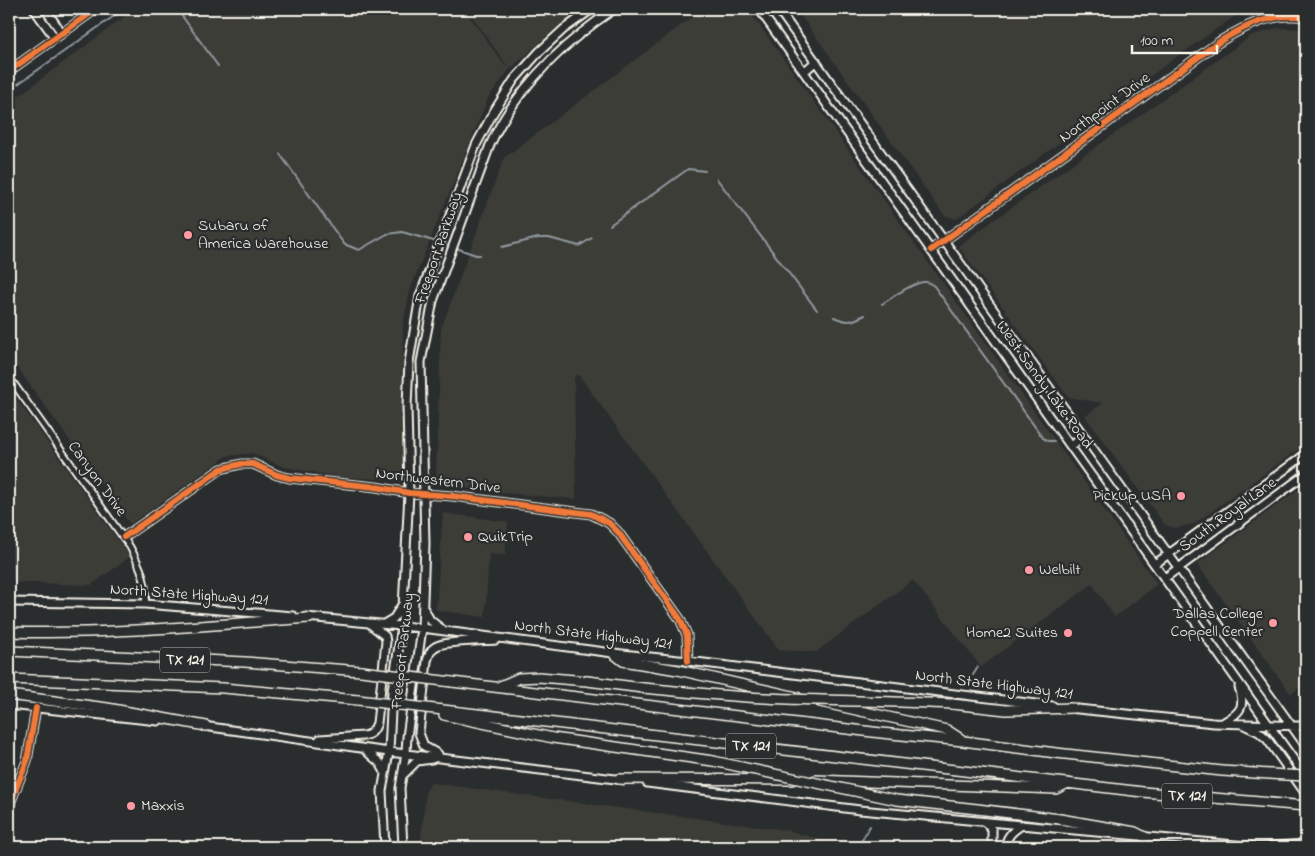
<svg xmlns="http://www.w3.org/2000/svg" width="1315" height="856" font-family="'Indie Flower',sans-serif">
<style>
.built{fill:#3d3c38}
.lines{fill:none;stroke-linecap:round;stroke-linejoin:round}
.stream{stroke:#909a9f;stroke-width:2}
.street-casing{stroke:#f4f1e8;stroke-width:9}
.secondary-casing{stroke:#f4f1e8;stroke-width:11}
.highway-casing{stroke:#f4f1e8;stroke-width:12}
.street{stroke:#2a2d2e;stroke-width:5}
.secondary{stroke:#2a2d2e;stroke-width:7}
.highway{stroke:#2a2d2e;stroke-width:9}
.highway-bridge-casing{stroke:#f4f1e8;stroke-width:12;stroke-linecap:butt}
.highway-bridge{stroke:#2a2d2e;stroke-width:9}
.cycleway-casing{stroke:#2a2d2e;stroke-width:9}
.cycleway{stroke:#f17a3a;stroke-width:6}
.poi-dot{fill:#ff9aa2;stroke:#2a2d2e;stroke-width:2}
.labels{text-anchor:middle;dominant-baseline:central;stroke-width:4.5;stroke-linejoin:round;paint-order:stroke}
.shield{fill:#2a2d2e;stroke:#b7b6b0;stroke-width:1}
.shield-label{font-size:15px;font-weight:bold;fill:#f4f1e8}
.street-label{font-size:16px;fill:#f4f1e8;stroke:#2a2d2e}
.poi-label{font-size:16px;fill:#f4f1e8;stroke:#2a2d2e;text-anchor:start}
</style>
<rect width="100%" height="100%" fill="#2a2d2e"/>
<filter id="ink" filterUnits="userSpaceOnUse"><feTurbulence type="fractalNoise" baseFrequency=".02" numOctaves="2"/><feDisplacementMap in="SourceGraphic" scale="10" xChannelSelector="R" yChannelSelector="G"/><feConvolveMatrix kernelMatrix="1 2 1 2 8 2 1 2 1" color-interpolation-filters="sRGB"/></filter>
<g filter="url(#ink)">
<path class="built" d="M 135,9 L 464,9 L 504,65 L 509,68 L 467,9 L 578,9 L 510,69 L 488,98 L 411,287 L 403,323 L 402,480 L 340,477 L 284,467 L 252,453 L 227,456 L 130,524 L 9,356 L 9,103 Z
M 703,9 L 748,9 L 1157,584 L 1115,617 L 1092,584 L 981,667 L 913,580 L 816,652 L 779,650 L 578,374 L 574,377 L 576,499 L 492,492 L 460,487 L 445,481 L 436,481 L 441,329 L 504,158 Z
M 796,9 L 1245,9 L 1175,58 L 956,219 L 944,215 Z
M 1277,28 L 1306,29 L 1306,444 L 1194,524 L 1175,528 L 1165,525 L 1085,416 L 1103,403 L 1068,397 L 958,246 L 1251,36 Z
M 9,389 L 130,557 L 91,585 L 9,582 Z
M 1306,484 L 1306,682 L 1291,694 L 1197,564 Z
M 443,513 L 508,522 L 505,555 L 489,554 L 485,617 L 436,610 Z
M 9,720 L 12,758 L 9,775 Z
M 431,783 L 785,830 L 835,843 L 835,847 L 420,847 L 426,791 Z"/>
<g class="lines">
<path class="stream" d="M 177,9 L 218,66
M 18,84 L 124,9
M 280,154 L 344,244 L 359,250 L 387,234 L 402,232 L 437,242
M 717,179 L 817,310
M 610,225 L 688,169 L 705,171
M 442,244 L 451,247
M 502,247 L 538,238 L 549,238 L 579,246 L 592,238
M 456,248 L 476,255 L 480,255
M 882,304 C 892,298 914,281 926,282 C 929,282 931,284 934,286 L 1043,438 L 1048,441 L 1054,441
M 834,317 C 848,323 851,322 865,315
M 973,675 L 978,667
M 858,847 L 870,826"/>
<g class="street-casing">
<path id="street" d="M 9,377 L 130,547 C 140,566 148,582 145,604"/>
</g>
<g class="secondary-casing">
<path id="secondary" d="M 34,9 L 55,38
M 45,9 L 62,33
M 759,9 L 1306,777
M 778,9 L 1306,746
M 9,71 L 96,9
M 804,72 L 816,61
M 931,250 L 1219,42 C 1246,25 1273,12 1306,17
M 1071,446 L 1084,436
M 124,537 L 221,469 L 241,464 L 253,464 L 277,475 L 289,478 L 376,487 L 409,493 L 452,496 L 591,514 L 609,523 L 618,532 L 680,619 L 687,635 L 688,661
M 1155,564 L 1306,454
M 1165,578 L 1306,474
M 9,602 L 145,604 L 293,616
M 424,609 L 430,620 L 443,630
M 306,617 L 422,628 L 613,653 L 688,661 L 1053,706
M 384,624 L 394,618 L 402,605
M 9,705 L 158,721
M 1068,708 L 1214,723 L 1306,726
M 1224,722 C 1242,712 1245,706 1239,687
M 1242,724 L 1259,732 L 1267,739 L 1306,794
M 203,726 L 389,752 L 624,780
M 320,739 L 363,736 C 371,735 374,731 377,723 L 386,642 L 385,636 L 370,624
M 364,749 L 380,763 L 385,772
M 438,754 L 424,746 L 419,733 L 427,661 C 429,655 430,650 435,647 C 443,641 484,641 496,640
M 402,776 L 417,761 L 432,759
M 647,783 L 860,810 L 1256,847
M 9,806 L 27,761 L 36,708
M 985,822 L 992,830 L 992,847
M 385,847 L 382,791 L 389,752 L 392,690 L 402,626 L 409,493 L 407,406 L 409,362 L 420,296 L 476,145 L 493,113 L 514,80 L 539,52 L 564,29 L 592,9
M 403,847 L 400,788 L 406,753 L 407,737 L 422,628 L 425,544 L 421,362 L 433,301 L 490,145 C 516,88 562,44 614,9
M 1005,847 C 1007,836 1012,831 1022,825
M 1260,847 L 1306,844"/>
</g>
<g class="highway-casing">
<path id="highway" d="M 9,632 C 111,635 209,625 310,618
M 9,651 L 245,662 L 361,671
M 613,653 L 623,661 L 678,670 L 797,697
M 9,679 L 223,688 L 358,700
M 452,682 L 881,733 L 963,741 L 1056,753 L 1222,771 L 1286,775
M 498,687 L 519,678 L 539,677 L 587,681 L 643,688
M 9,695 L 107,708 L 206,726
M 820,702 L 947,730 L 961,739
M 952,704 L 1006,710 L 1073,708
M 426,708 L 1143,792 L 1306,806
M 444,715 L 553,738 L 713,761
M 619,779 L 792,780
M 815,780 L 1056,789 L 1068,783
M 977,809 L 1060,819 L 1135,832 L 1145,837"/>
</g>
<use href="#street" class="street"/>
<use href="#secondary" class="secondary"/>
<use href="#highway" class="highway"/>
<g class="highway-bridge-casing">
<path id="highway-bridge" d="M 361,671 L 452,682
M 643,688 C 684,692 724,696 765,698 C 827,701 890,701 952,704
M 358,700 L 426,708
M 713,761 L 897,800 L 977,809
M 1286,775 L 1306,776"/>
</g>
<use href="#highway-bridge" class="highway-bridge"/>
<g class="cycleway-casing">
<path id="cycleway" d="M 9,71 L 96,9
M 931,250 L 1219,42 C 1246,25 1273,12 1306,17
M 124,537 L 221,469 L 241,464 L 253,464 L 277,475 L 289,478 L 376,487 L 409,493 L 452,496 L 591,514 L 609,523 L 618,532 L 680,619 L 687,635 L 688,661
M 9,806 L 27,761 L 36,708"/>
</g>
<use href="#cycleway" class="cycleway"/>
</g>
</g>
<g class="poi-dot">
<circle cx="188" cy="235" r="5"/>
<circle cx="1181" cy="496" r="5"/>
<circle cx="468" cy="537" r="5"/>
<circle cx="1029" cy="570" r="5"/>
<circle cx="1273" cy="623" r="5"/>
<circle cx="1068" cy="633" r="5"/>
<circle cx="131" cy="806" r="5"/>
</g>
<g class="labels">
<g class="shield">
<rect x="160" y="647.5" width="50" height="25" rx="4"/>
<rect x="726" y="733.5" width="50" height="25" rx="4"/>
<rect x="1162" y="783.5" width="50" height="25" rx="4"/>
</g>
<g class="shield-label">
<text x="185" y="660">TX 121</text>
<text x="751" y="746">TX 121</text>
<text x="1187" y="796">TX 121</text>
</g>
<g class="street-label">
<text transform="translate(1105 108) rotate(-36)">Northpoint Drive</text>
<text transform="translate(439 248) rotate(-71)">Freeport Parkway</text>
<text transform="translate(1044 385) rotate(54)">West Sandy Lake Road</text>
<text transform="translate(97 479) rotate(54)">Canyon Drive</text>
<text transform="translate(438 481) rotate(7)">Northwestern Drive</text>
<text transform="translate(1228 515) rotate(-36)">South Royal Lane</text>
<text transform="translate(189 595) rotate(4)">North State Highway 121</text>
<text transform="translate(593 635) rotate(7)">North State Highway 121</text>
<text transform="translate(403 651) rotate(-84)">Freeport Parkway</text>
<text transform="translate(994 685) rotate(7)">North State Highway 121</text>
</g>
<g class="poi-label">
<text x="198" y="226">Subaru of<tspan x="198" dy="18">America Warehouse</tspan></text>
<text x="1171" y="496" text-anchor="end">PickUp USA</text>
<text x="478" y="537">QuikTrip</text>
<text x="1039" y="570">Welbilt</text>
<text x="1263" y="614" text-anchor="end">Dallas College<tspan x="1263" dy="18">Coppell Center</tspan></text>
<text x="1058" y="633" text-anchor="end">Home2 Suites</text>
<text x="141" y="806">Maxxis</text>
</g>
</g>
<rect width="1315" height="856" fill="none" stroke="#2a2d2e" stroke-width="30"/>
<rect x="15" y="15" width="1285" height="826" fill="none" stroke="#f4f1e8" stroke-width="2" filter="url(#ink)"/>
<path d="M1132 45v8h85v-8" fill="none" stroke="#f4f1e8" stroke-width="2.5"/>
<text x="1140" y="45" font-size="15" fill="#f4f1e8" stroke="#2a2d2e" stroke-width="4" paint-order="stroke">100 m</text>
</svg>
